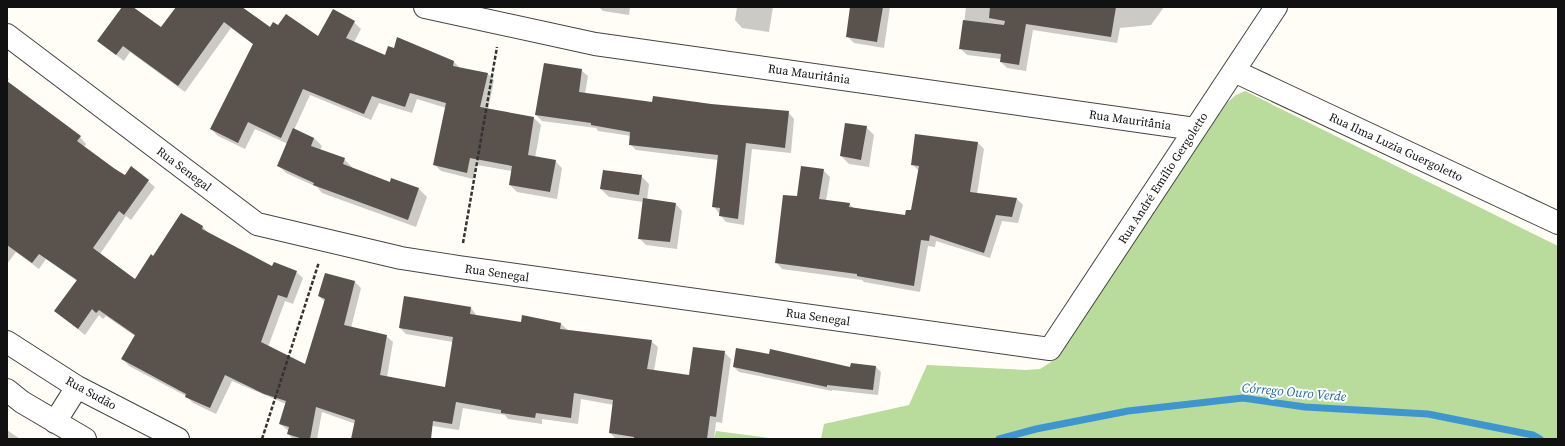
<svg xmlns="http://www.w3.org/2000/svg" width="1565" height="446" font-family="'Source Serif 4',serif">
<style>
.forest{fill:#b9dc9c}
.shadow{fill:#0003}
.lines{fill:none;stroke-linecap:round;stroke-linejoin:round}
.stream{stroke:#3f96cf;stroke-width:7}
.building{fill:#5a524d}
.minor-casing{stroke:#444;stroke-width:24}
.path{stroke:#333;stroke-width:2.5;stroke-dasharray:4 2;stroke-linecap:butt}
.minor{stroke:#fff;stroke-width:22}
.labels{text-anchor:middle;dominant-baseline:central;stroke-width:4;stroke-linejoin:round;paint-order:stroke}
.street-label{font-size:12px;fill:#111;stroke:#fff}
.water-label{font-size:13px;font-style:italic;fill:#1768a6;stroke:#fff}
</style>
<rect width="100%" height="100%" fill="#fffdf5"/>
<path class="forest" d="M 1245,91 L 1558,246 L 1558,439 L 821,439 L 824,424 L 909,405 L 927,365 L 1026,370 L 1040,369 L 1051,362 L 1227,103 L 1236,95 Z
M 716,431 L 778,439 L 714,439 Z"/>
<path class="shadow" d="M 123,7 L 132,7 L 161,28 L 177,7 L 240,7 L 270,28 L 278,26 L 318,37 L 354,22 L 361,29 L 354,42 L 385,57 L 454,62 L 461,69 L 487,73 L 494,80 L 488,110 L 534,118 L 541,125 L 535,158 L 555,161 L 562,168 L 557,199 L 517,192 L 510,185 L 512,171 L 477,165 L 473,179 L 441,171 L 434,164 L 446,108 L 417,99 L 412,113 L 379,103 L 371,120 L 310,95 L 294,130 L 314,138 L 322,146 L 320,150 L 344,159 L 352,167 L 352,169 L 390,183 L 391,179 L 419,189 L 427,197 L 416,227 L 322,193 L 317,187 L 286,173 L 278,165 L 288,144 L 255,129 L 245,149 L 218,136 L 211,129 L 254,45 L 231,28 L 185,92 L 130,52 L 124,61 L 98,41 Z
M 599,7 L 630,7 L 629,15 L 603,11 Z
M 737,7 L 773,7 L 769,32 L 742,28 L 735,20 Z
M 851,7 L 890,7 L 884,48 L 854,43 L 847,36 Z
M 966,7 L 1164,7 L 1151,25 L 1120,28 L 1117,43 L 1033,30 L 1026,71 L 1007,68 L 1001,62 L 1001,59 L 967,55 L 961,49 Z
M 581,70 L 588,76 L 585,94 L 653,103 L 710,105 L 788,112 L 794,119 L 791,153 L 752,149 L 744,225 L 726,222 L 714,207 L 718,160 L 636,150 L 630,144 L 631,136 L 598,131 L 596,128 L 542,121 L 536,115 Z
M 7,77 L 9,79 L 7,82 L 80,137 L 86,144 L 84,147 L 125,176 L 148,181 L 155,187 L 131,220 L 126,216 L 100,254 L 136,280 L 154,257 L 203,227 L 209,234 L 273,267 L 296,272 L 303,278 L 293,304 L 285,301 L 268,347 L 305,366 L 325,302 L 319,296 L 326,274 L 355,282 L 361,288 L 351,328 L 386,336 L 393,342 L 387,377 L 446,388 L 453,342 L 406,334 L 400,328 L 471,308 L 477,316 L 522,324 L 523,316 L 561,324 L 568,330 L 651,341 L 658,347 L 654,371 L 690,376 L 724,352 L 731,359 L 722,423 L 716,422 L 714,439 L 616,439 L 610,433 L 614,405 L 581,399 L 578,424 L 542,419 L 542,424 L 508,419 L 505,415 L 463,408 L 459,430 L 432,426 L 430,439 L 352,439 L 356,424 L 322,412 L 317,439 L 293,439 L 288,434 L 289,431 L 280,424 L 286,404 L 232,381 L 216,414 L 193,403 L 186,396 L 129,366 L 123,359 L 135,336 L 106,316 L 103,319 L 99,315 L 85,335 L 56,311 L 77,281 L 46,259 L 39,269 L 16,252 L 7,264 Z
M 866,127 L 874,135 L 869,167 L 849,164 L 841,156 Z
M 978,143 L 984,149 L 977,194 L 1017,199 L 1023,205 L 1018,223 L 1002,221 L 990,258 L 936,241 L 935,247 L 928,246 L 920,292 L 864,282 L 862,280 L 782,269 L 776,262 L 797,197 L 823,170 L 830,177 L 826,201 L 849,204 L 854,208 L 906,216 L 912,211 L 919,171 L 912,164 Z
M 641,176 L 649,184 L 647,200 L 675,203 L 682,211 L 677,249 L 646,245 L 639,238 L 643,202 L 609,197 L 601,189 Z
M 737,349 L 851,368 L 876,367 L 881,372 L 878,395 L 832,390 L 832,391 L 739,372 L 734,367 Z
M 7,430 L 20,439 L 7,439 Z"/>
<g class="lines">
<path class="stream" d="M 999,439 L 1036,429 L 1128,411 L 1243,398 L 1305,407 L 1428,414 L 1533,435 L 1540,439"/>
</g>
<path class="building" d="M 122,7 L 133,7 L 161,27 L 176,7 L 242,7 L 270,27 L 273,22 L 278,25 L 286,14 L 318,36 L 333,9 L 355,21 L 346,38 L 385,55 L 388,46 L 394,48 L 397,37 L 454,61 L 453,66 L 488,73 L 480,107 L 534,117 L 528,155 L 556,160 L 550,192 L 509,185 L 512,166 L 470,158 L 467,173 L 433,165 L 446,103 L 410,93 L 405,107 L 372,96 L 364,114 L 303,89 L 281,138 L 248,122 L 238,143 L 210,129 L 253,44 L 224,22 L 178,86 L 123,46 L 116,55 L 97,41 Z
M 850,7 L 883,7 L 877,42 L 846,37 Z
M 990,7 L 1116,7 L 1111,37 L 1026,24 L 1019,65 L 1000,62 L 1001,54 L 959,49 L 963,20 L 1004,25 L 1005,21 L 989,18 Z
M 544,63 L 582,69 L 579,92 L 652,102 L 653,96 L 711,104 L 789,111 L 785,148 L 746,143 L 738,219 L 719,216 L 720,208 L 712,207 L 718,155 L 629,145 L 630,132 L 591,125 L 591,123 L 535,115 Z
M 7,81 L 81,136 L 77,141 L 115,169 L 125,175 L 131,166 L 149,180 L 124,215 L 119,211 L 93,248 L 135,279 L 151,254 L 153,256 L 181,213 L 203,226 L 202,229 L 272,266 L 274,262 L 297,271 L 287,298 L 278,295 L 261,342 L 305,364 L 325,299 L 318,296 L 325,273 L 355,281 L 344,325 L 387,335 L 380,375 L 445,387 L 453,337 L 399,328 L 404,296 L 471,307 L 470,314 L 521,322 L 522,315 L 561,323 L 560,329 L 652,340 L 647,369 L 689,375 L 693,347 L 725,351 L 716,417 L 710,416 L 707,439 L 634,439 L 634,437 L 609,433 L 613,400 L 574,393 L 571,418 L 536,413 L 535,418 L 501,413 L 501,410 L 456,402 L 452,424 L 433,421 L 431,439 L 351,439 L 355,420 L 316,407 L 310,439 L 303,439 L 287,434 L 289,427 L 279,424 L 286,401 L 264,394 L 225,375 L 210,408 L 185,397 L 186,394 L 121,359 L 135,335 L 99,310 L 96,313 L 92,309 L 78,329 L 54,311 L 77,280 L 39,254 L 32,263 L 7,245 Z
M 845,123 L 867,126 L 861,160 L 840,156 Z
M 293,128 L 314,138 L 311,146 L 345,158 L 343,164 L 390,182 L 391,178 L 419,188 L 408,220 L 313,185 L 314,183 L 277,166 Z
M 915,134 L 978,142 L 970,192 L 1017,198 L 1012,217 L 996,215 L 984,253 L 930,235 L 929,241 L 921,240 L 914,286 L 857,276 L 857,274 L 775,263 L 783,195 L 797,196 L 801,166 L 824,169 L 819,199 L 850,203 L 849,207 L 905,215 L 906,210 L 911,210 L 919,166 L 911,165 Z
M 603,170 L 642,175 L 639,195 L 600,189 Z
M 643,198 L 676,203 L 670,242 L 638,239 Z
M 736,348 L 769,354 L 770,349 L 850,367 L 851,363 L 876,366 L 873,390 L 827,385 L 827,387 L 733,367 Z"/>
<g class="lines">
<g class="minor-casing">
<path id="minor" d="M 425,7 L 595,44 L 1195,129
M 7,35 L 257,224 L 401,258 L 459,267 L 1050,349 L 1276,7
M 1234,71 L 1558,223
M 7,342 L 77,387 L 178,439
M 7,390 L 22,402 L 85,439
M 55,422 L 77,387"/>
</g>
<path class="path" d="M 463,243 L 497,47
M 262,439 L 319,262"/>
<use href="#minor" class="minor"/>
</g>
<g class="labels">
<g class="street-label">
<text transform="translate(809 74) rotate(8)">Rua Mauritânia</text>
<text transform="translate(1130 120) rotate(8)">Rua Mauritânia</text>
<text transform="translate(1396 147) rotate(25)">Rua Ilma Luzia Guergoletto</text>
<text transform="translate(184 169) rotate(37)">Rua Senegal</text>
<text transform="translate(1163 178) rotate(-57)">Rua André Emílio Gergoletto</text>
<text transform="translate(497 273) rotate(8)">Rua Senegal</text>
<text transform="translate(818 317) rotate(8)">Rua Senegal</text>
<text transform="translate(91 393) rotate(29)">Rua Sudão</text>
</g>
<g class="water-label">
<text transform="translate(1294 392) rotate(5)">Córrego Ouro Verde</text>
</g>
</g>
<rect width="1565" height="446" fill="none" stroke="#111111" stroke-width="16"/>
</svg>
